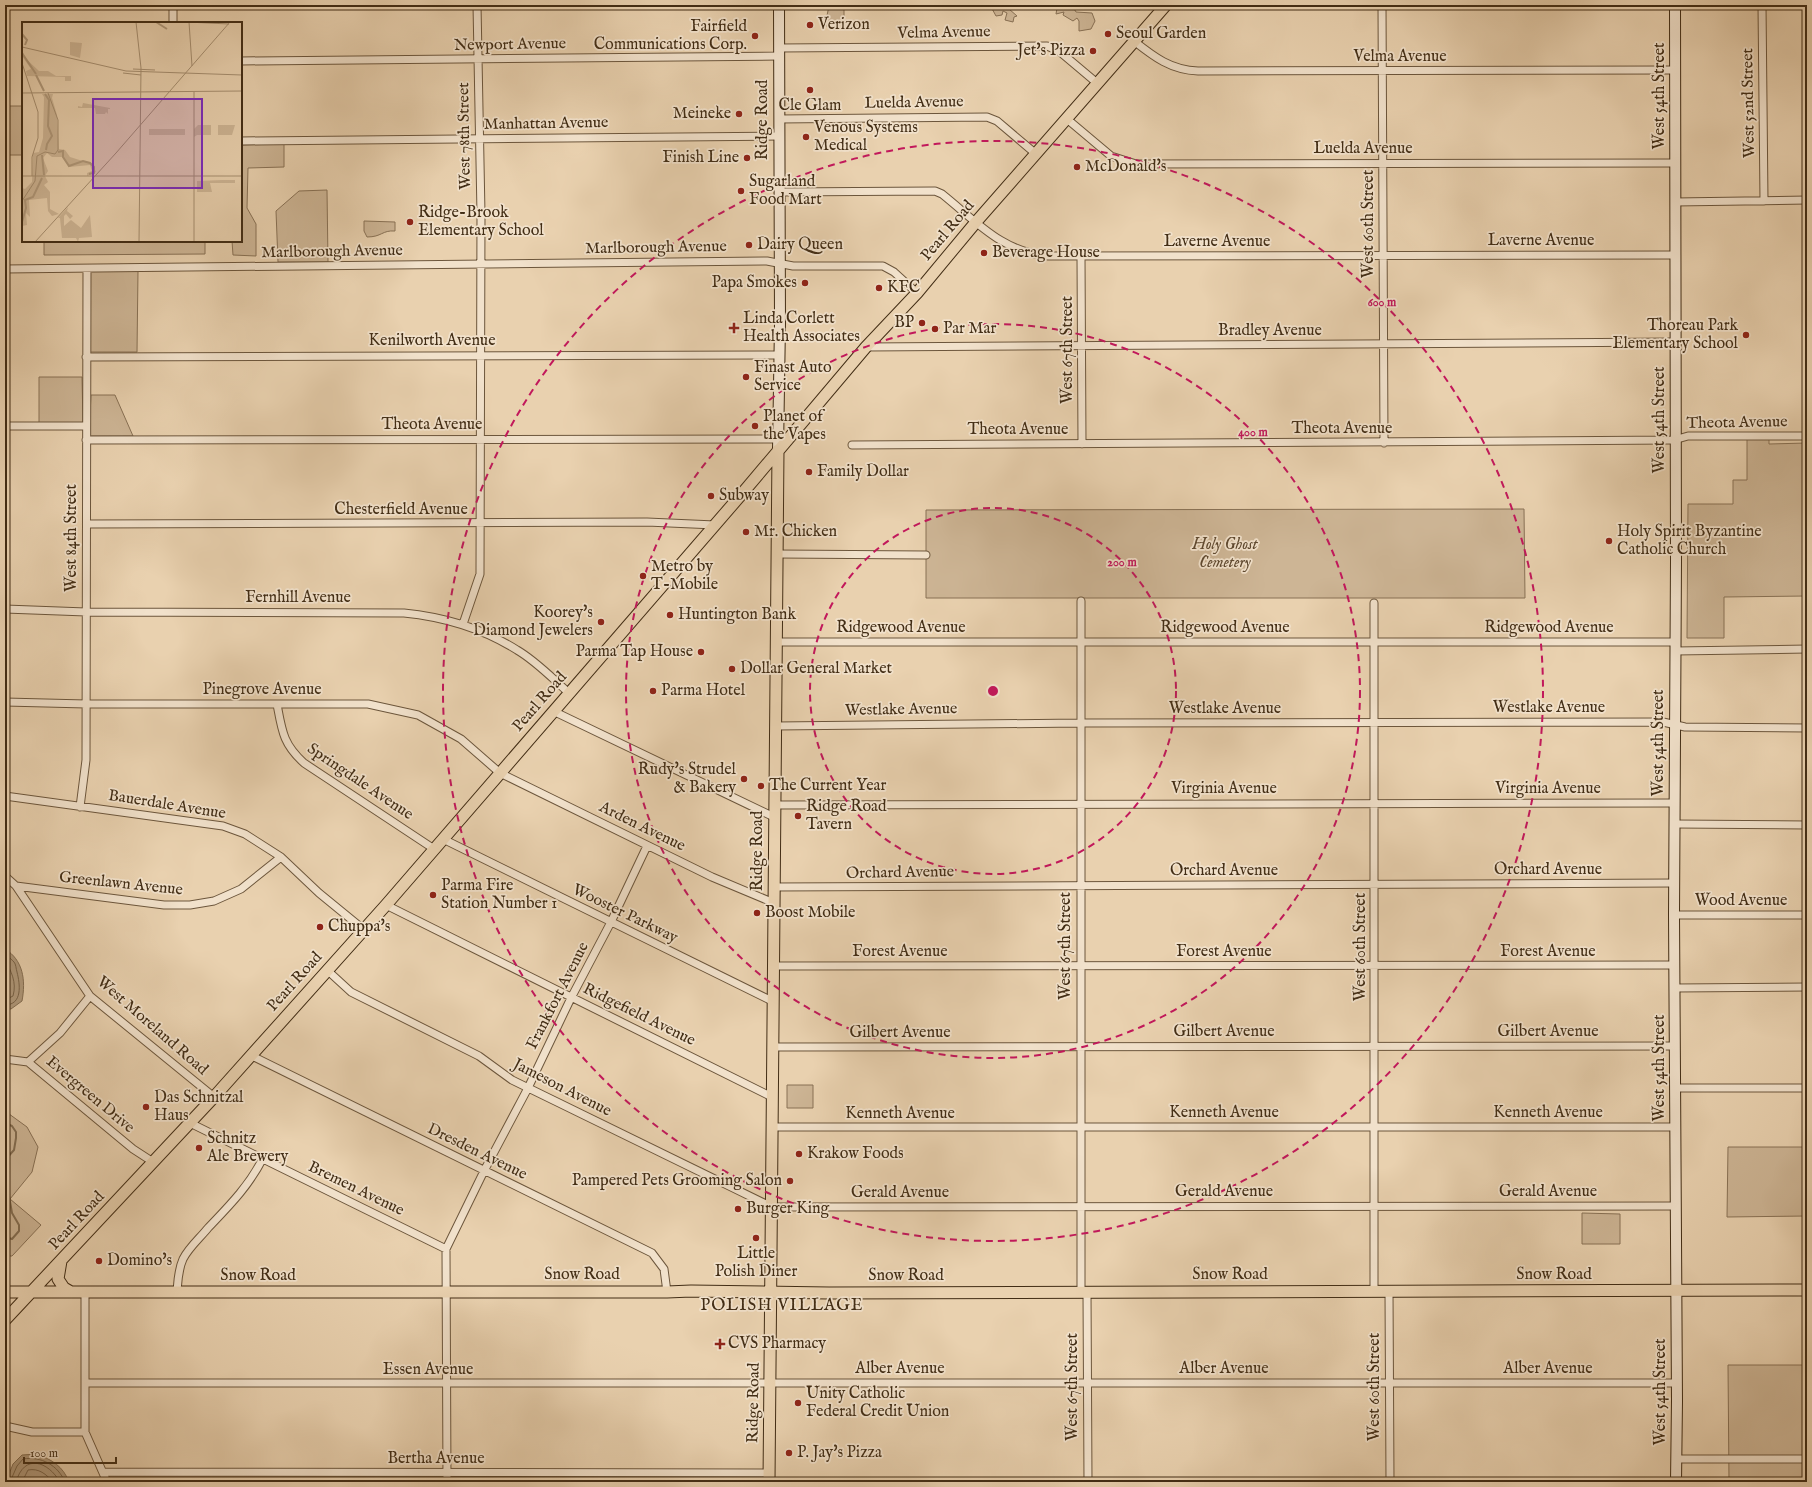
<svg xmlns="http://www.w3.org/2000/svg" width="1812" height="1487" font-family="'IM FELL English',serif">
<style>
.green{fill:#cdb595;stroke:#887155}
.water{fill:#b0997b;stroke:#846e52}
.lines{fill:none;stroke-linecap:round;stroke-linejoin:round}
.shore{stroke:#796348;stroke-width:1}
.stream{stroke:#846e52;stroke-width:2}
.street-casing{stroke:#6c563c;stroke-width:9}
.secondary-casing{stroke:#422d15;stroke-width:12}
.primary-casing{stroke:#422d15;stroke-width:13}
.street{stroke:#f1e1cb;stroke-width:7}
.secondary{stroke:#f1e1cb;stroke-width:10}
.primary{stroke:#e9d1af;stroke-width:11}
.ring{fill:none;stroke:#c2185b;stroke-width:2;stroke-dasharray:7 5}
.poi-dot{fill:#8f2418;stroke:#f1e1cb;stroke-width:1.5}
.labels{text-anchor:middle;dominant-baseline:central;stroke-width:3.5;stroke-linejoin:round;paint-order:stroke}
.poi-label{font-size:16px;fill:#422d15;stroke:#f1e1cb;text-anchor:start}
.street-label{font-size:16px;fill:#422d15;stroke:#f1e1cb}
.park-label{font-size:16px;font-style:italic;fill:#5e482f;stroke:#f1e1cb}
.neighbourhood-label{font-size:17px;letter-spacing:1px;fill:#422d15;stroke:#f1e1cb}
.inset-river{fill:none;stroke:#b0997b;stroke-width:2}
.inset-road{fill:none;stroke:#a68f71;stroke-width:1}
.view{fill:#7b2cbf;fill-opacity:0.15;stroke:#7b2cbf;stroke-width:2}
.inset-edge{fill:none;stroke:#422d15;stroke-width:2}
.centre{fill:#c2185b;stroke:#f1e1cb;stroke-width:2}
.ring-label{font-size:12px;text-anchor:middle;font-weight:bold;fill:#c2185b;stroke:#f1e1cb;stroke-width:3.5;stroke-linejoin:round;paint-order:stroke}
</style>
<rect width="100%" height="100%" fill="#e9d1af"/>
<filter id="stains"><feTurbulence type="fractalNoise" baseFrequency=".005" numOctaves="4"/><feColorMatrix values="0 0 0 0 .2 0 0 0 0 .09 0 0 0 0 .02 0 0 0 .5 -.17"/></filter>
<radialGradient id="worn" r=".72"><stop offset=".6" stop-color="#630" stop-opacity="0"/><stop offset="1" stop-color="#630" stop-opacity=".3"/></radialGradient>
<path class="green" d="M 990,5 L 1000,5 L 1000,7 L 1009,9 L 1017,16 L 1014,17 L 1013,22 L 1005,20 L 1007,13 L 1003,11 L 1002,15 L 996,16 Z
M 829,6 L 841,6 L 844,9 L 844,19 L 833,24 L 830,28 L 825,25 Z
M 1073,7 L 1076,12 L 1092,13 L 1095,21 L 1091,29 L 1079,31 L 1079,21 L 1077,18 L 1073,21 L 1063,15 L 1064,12 L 1056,14 L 1057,8 Z
M 5,106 L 23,106 L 23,155 L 5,155 Z
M 284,144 L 284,167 L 248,168 L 247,208 L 256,224 L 256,256 L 233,255 L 232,241 L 241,241 L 241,145 Z
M 327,190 L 328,262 L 278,262 L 276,211 L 299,191 Z
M 364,221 L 395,222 L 395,231 C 382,230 382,237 367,237 L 364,231 Z
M 44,241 L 205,241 L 205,254 L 44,255 Z
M 90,271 L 138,271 L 137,352 L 90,352 Z
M 39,377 L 82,377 L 83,423 L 39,423 Z
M 91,395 L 115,395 L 133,436 L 89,436 Z
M 1747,438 L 1769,439 L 1769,444 L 1807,443 L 1807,596 L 1724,597 L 1724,638 L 1687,638 L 1688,504 L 1733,504 L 1733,480 L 1747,480 Z
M 1524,509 L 1525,598 L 926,598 L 926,510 Z
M 787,1085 L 813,1085 L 813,1108 L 787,1108 Z
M 5,1111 L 27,1127 L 38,1147 L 32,1172 L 10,1199 L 41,1225 L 12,1256 L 5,1256 Z
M 1728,1147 L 1807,1147 L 1807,1216 L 1727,1217 Z
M 1582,1213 L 1620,1214 L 1620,1244 L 1582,1244 Z
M 1728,1365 L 1807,1365 L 1807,1482 L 1729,1482 Z"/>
<path class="water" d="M 5,949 C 23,960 26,980 22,1001 L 11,1009 L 5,1009 Z
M 37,1454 C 52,1460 63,1466 69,1482 L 6,1482 L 13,1464 L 22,1455 Z"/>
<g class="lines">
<path class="shore" d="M 5,954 C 8,956 12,960 14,962 C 16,964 16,969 17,972 C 20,984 23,1005 5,1005
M 5,960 C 11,971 17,982 13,996 L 5,1000
M 10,1482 L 17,1466 L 23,1459 C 41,1456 58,1465 65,1482
M 16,1482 C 24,1453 48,1461 60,1482
M 22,1482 L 28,1470 C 39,1468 46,1474 53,1482"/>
<path class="stream" d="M 5,1123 L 12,1126 L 16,1132 L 16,1138 L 14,1150 L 5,1160
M 5,1173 L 12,1213 L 19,1225 L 19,1231 L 12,1239 L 5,1237
M 5,1477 L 14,1482"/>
<g class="street-casing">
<path id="street" d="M 173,5 L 173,23
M 1382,5 L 1384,443
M 1762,5 L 1764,201
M 1134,41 C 1154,57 1171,70 1198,71 L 1675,70
M 779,48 L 1047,46 L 1059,51 L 1097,83
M 241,61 L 779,56
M 779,119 L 987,117 L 997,121 L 1036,154
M 1067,119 L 1111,156 L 1136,164 L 1675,163
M 241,141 L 779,136
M 779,192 L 935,191 L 942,194 C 977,222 1002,252 1048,256 L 1675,255
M 1675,202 L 1807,200
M 1081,257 L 1082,444
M 5,269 L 767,261 L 793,266 L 883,266 L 894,272 L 917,293
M 866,347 L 1674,342
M 86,357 L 778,355
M 5,426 L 86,426
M 86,440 L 778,439
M 852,445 L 1674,440 L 1688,436 L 1807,436
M 87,524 L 647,522 L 715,525
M 777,554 L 926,555
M 1374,603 L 1374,1291
M 5,609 L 86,612 L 404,613 C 444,617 482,628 517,650 C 536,661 553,679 569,693
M 463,624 L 480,574 L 481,214 L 477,5
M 775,642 L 1675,642
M 1675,651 L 1807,649
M 5,702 L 86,704 L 368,704 L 418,715 L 461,739 L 500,773 L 712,877 L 774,903
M 277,704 C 282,731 283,744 304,763 L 434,849
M 553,711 L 774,817
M 776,726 L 1080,723 L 1663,722 L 1685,727 L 1807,728
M 5,796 L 223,826 L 245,834 L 281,857 L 319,893 L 363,929
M 774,805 L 1674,803
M 80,807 L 86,760 L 87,269
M 1675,824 L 1807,825
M 443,839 L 774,1002
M 5,876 L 16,886 L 90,996 L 214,1097
M 16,886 L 164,905 L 190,905 L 214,901 L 241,889 L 281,857
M 773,887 L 1674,883
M 386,905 L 772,1097
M 1674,915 L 1807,915
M 774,966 L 1675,965
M 327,970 L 351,992 L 479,1056 L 512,1080 L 772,1207 L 1676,1206
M 1675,988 L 1807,987
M 773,1047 L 1675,1046
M 250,1055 L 652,1253 L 664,1269 L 667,1292
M 5,1059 L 28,1062 L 133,1149 L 153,1162
M 28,1062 L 60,1033 L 90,996
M 1675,1088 L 1807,1088
M 190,1123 L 446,1249
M 772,1127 L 1676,1127
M 1081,1291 L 1081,601
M 1389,1291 L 1390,1482
M 85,1292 L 85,1432 L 107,1482
M 177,1292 C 178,1280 178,1270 183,1259 C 189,1247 200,1238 208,1228 C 229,1206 249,1186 263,1158
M 1087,1292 L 1088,1482
M 85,1383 L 1677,1383
M 5,1426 L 32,1432 L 85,1432
M 1677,1459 L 1807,1459
M 103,1472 L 769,1473
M 447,1482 L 446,1249 L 484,1171 L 528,1088 L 571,998 L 611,922 L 647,846
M 1411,1482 L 1676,1482"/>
</g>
<g class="secondary-casing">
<path id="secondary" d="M 1675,5 L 1676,561 L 1674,915 L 1677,1401 L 1676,1482
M 778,450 L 780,323 L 779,5"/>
</g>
<g class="primary-casing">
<path id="primary" d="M 61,1261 L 58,1279 L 64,1288 L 71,1292
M 5,1292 L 667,1292 L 691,1291 L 829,1293 L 1807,1290
M 5,1320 L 214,1097 L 386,905 L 740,496 L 866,347 L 917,293 L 976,222 L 1166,5
M 769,1482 L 778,450"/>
</g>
<use href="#street" class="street"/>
<use href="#secondary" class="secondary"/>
<use href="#primary" class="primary"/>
</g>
<g class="ring">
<circle cx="993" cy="691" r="183"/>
<circle cx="993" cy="691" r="367"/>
<circle cx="993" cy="691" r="550"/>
</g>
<g class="poi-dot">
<circle cx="810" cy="25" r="4"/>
<circle cx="1108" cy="34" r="4"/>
<circle cx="755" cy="36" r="4"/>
<circle cx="1093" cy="51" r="4"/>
<circle cx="810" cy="90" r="4"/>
<circle cx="739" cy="114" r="4"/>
<circle cx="806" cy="137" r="4"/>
<circle cx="747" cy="158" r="4"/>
<circle cx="1077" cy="167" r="4"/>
<circle cx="741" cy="191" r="4"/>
<circle cx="410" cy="222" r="4"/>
<circle cx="749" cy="245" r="4"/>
<circle cx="984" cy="253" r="4"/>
<circle cx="805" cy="283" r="4"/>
<circle cx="879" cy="288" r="4"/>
<circle cx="922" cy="323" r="4"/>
<path d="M732 322h4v4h4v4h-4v4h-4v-4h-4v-4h4z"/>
<circle cx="935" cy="329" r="4"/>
<circle cx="1746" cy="335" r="4"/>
<circle cx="746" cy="377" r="4"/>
<circle cx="755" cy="426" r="4"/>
<circle cx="809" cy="472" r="4"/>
<circle cx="711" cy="496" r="4"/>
<circle cx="746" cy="532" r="4"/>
<circle cx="1609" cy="541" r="4"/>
<circle cx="643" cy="576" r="4"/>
<circle cx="670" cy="615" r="4"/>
<circle cx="601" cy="622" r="4"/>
<circle cx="701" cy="652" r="4"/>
<circle cx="732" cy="669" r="4"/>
<circle cx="653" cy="691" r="4"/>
<circle cx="744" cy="779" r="4"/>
<circle cx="761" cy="786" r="4"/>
<circle cx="798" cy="816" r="4"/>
<circle cx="433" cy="895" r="4"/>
<circle cx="757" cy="913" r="4"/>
<circle cx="320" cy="927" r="4"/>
<circle cx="146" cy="1107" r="4"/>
<circle cx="199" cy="1148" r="4"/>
<circle cx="799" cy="1154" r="4"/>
<circle cx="790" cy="1181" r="4"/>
<circle cx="738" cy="1209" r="4"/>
<circle cx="756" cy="1238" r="4"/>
<circle cx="99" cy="1261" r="4"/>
<path d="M718 1338h4v4h4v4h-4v4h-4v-4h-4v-4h4z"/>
<circle cx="798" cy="1403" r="4"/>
<circle cx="789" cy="1453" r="4"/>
</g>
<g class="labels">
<g class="poi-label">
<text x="818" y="25">Verizon</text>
<text x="747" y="27" text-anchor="end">Fairfield<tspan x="747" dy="18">Communications Corp.</tspan></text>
<text x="1116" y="34">Seoul Garden</text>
<text x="1085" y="51" text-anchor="end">Jet's Pizza</text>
<text x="810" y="106" text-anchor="middle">Cle Glam</text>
<text x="731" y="114" text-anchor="end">Meineke</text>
<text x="814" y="128">Venous Systems<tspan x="814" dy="18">Medical</tspan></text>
<text x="739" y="158" text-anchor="end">Finish Line</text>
<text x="1085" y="167">McDonald's</text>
<text x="749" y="182">Sugarland<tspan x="749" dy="18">Food Mart</tspan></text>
<text x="418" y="213">Ridge-Brook<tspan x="418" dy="18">Elementary School</tspan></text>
<text x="757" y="245">Dairy Queen</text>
<text x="992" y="253">Beverage House</text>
<text x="797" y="283" text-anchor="end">Papa Smokes</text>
<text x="887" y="288">KFC</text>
<text x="743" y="319">Linda Corlett<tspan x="743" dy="18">Health Associates</tspan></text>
<text x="914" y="323" text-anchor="end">BP</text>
<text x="1738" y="326" text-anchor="end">Thoreau Park<tspan x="1738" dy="18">Elementary School</tspan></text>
<text x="943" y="329">Par Mar</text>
<text x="754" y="368">Finast Auto<tspan x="754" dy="18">Service</tspan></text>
<text x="763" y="417">Planet of<tspan x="763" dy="18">the Vapes</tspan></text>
<text x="817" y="472">Family Dollar</text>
<text x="719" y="496">Subway</text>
<text x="754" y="532">Mr. Chicken</text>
<text x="1617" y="532">Holy Spirit Byzantine<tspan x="1617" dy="18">Catholic Church</tspan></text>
<text x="651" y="567">Metro by<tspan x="651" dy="18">T-Mobile</tspan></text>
<text x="593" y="613" text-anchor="end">Koorey's<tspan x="593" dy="18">Diamond Jewelers</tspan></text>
<text x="678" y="615">Huntington Bank</text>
<text x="693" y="652" text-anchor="end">Parma Tap House</text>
<text x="740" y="669">Dollar General Market</text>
<text x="661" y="691">Parma Hotel</text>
<text x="736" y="770" text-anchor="end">Rudy's Strudel<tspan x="736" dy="18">&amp; Bakery</tspan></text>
<text x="769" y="786">The Current Year</text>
<text x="806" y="807">Ridge Road<tspan x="806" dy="18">Tavern</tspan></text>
<text x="441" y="886">Parma Fire<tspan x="441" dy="18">Station Number 1</tspan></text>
<text x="765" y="913">Boost Mobile</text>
<text x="328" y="927">Chuppa's</text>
<text x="154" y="1098">Das Schnitzal<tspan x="154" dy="18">Haus</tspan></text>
<text x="207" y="1139">Schnitz<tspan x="207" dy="18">Ale Brewery</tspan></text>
<text x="807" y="1154">Krakow Foods</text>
<text x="782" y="1181" text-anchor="end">Pampered Pets Grooming Salon</text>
<text x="746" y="1209">Burger King</text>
<text x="756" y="1254" text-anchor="middle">Little<tspan x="756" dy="18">Polish Diner</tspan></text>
<text x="107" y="1261">Domino's</text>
<text x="728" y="1344">CVS Pharmacy</text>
<text x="806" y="1394">Unity Catholic<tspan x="806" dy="18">Federal Credit Union</tspan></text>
<text x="797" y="1453">P. Jay's Pizza</text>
</g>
<g class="street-label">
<text transform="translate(944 33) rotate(-1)">Velma Avenue</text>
<text transform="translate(510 45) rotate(-1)">Newport Avenue</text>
<text x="1400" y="57">Velma Avenue</text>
<text transform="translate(1660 96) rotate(-90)">West 54th Street</text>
<text transform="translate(914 103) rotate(-1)">Luelda Avenue</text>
<text transform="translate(1749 103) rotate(-91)">West 52nd Street</text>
<text transform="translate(763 120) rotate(-90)">Ridge Road</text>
<text transform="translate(546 124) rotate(-1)">Manhattan Avenue</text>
<text transform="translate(465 136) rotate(-91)">West 78th Street</text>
<text x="1363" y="149">Luelda Avenue</text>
<text transform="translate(1369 224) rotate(-90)">West 60th Street</text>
<text transform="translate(948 231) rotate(-50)">Pearl Road</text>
<text x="1541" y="241">Laverne Avenue</text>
<text x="1217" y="242">Laverne Avenue</text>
<text transform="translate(656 248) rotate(-1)">Marlborough Avenue</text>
<text transform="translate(332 252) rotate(-1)">Marlborough Avenue</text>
<text x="1270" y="331">Bradley Avenue</text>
<text x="432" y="341">Kenilworth Avenue</text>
<text transform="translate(1068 350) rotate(-90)">West 67th Street</text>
<text transform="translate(1660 420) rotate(-90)">West 54th Street</text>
<text transform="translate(1737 423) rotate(-1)">Theota Avenue</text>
<text x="432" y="425">Theota Avenue</text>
<text x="1342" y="429">Theota Avenue</text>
<text x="1018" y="430">Theota Avenue</text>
<text x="401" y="510">Chesterfield Avenue</text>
<text transform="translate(72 538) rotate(-90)">West 84th Street</text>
<text x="298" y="598">Fernhill Avenue</text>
<text x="901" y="628">Ridgewood Avenue</text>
<text x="1225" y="628">Ridgewood Avenue</text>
<text x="1549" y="628">Ridgewood Avenue</text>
<text x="262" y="690">Pinegrove Avenue</text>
<text transform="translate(540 702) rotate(-49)">Pearl Road</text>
<text x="1549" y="708">Westlake Avenue</text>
<text x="1225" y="709">Westlake Avenue</text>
<text transform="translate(901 710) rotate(-1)">Westlake Avenue</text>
<text transform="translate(1659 743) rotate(-90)">West 54th Street</text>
<text transform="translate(360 782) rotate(34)">Springdale Avenue</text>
<text x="1224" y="789">Virginia Avenue</text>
<text x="1548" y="789">Virginia Avenue</text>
<text transform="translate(167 805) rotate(9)">Bauerdale Avenue</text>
<text transform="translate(642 827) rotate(26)">Arden Avenue</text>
<text transform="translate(758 851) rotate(-90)">Ridge Road</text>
<text x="1548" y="870">Orchard Avenue</text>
<text x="1224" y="871">Orchard Avenue</text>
<text transform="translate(900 873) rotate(-1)">Orchard Avenue</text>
<text transform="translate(121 884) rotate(6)">Greenlawn Avenue</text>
<text x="1741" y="901">Wood Avenue</text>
<text transform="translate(625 914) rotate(26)">Wooster Parkway</text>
<text transform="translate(1066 946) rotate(-90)">West 67th Street</text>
<text transform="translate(1361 947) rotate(-90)">West 60th Street</text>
<text x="900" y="952">Forest Avenue</text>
<text x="1224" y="952">Forest Avenue</text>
<text x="1548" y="952">Forest Avenue</text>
<text transform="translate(295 982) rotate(-48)">Pearl Road</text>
<text transform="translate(558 996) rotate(-63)">Frankfort Avenue</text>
<text transform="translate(639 1015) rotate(26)">Ridgefield Avenue</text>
<text transform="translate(152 1026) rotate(41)">West Moreland Road</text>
<text x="1224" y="1032">Gilbert Avenue</text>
<text x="1548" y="1032">Gilbert Avenue</text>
<text x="900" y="1033">Gilbert Avenue</text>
<text transform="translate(1660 1068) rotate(-90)">West 54th Street</text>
<text transform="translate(562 1088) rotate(27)">Jameson Avenue</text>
<text transform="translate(90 1095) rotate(40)">Evergreen Drive</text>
<text x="1224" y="1113">Kenneth Avenue</text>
<text x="1548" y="1113">Kenneth Avenue</text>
<text x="900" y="1114">Kenneth Avenue</text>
<text transform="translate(477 1152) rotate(26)">Dresden Avenue</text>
<text transform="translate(356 1189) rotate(26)">Bremen Avenue</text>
<text x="1224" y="1192">Gerald Avenue</text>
<text x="1548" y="1192">Gerald Avenue</text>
<text x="900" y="1193">Gerald Avenue</text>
<text transform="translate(77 1221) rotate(-47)">Pearl Road</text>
<text x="582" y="1275">Snow Road</text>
<text x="1230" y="1275">Snow Road</text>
<text x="1554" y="1275">Snow Road</text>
<text x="258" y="1276">Snow Road</text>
<text x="906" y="1276">Snow Road</text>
<text x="900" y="1369">Alber Avenue</text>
<text x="1224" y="1369">Alber Avenue</text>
<text x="1548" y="1369">Alber Avenue</text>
<text x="428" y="1370">Essen Avenue</text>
<text transform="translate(1073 1387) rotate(-90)">West 67th Street</text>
<text transform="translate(1375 1387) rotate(-90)">West 60th Street</text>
<text transform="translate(1661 1392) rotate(-90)">West 54th Street</text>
<text transform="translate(754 1403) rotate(-89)">Ridge Road</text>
<text x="436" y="1459">Bertha Avenue</text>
</g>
<g class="park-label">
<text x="1225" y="545">Holy Ghost<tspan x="1225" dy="18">Cemetery</tspan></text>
</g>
<g class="neighbourhood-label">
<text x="782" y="1305">POLISH VILLAGE</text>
</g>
</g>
<g transform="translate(22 22)">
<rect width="220" height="220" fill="#e9d1af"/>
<path d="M 48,20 L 60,21 L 58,36 L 48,33 ZM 1,30 L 2,35 L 17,49 L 26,49 L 34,54 L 49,54 L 49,59 L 43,59 L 43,55 L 5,54 L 4,49 L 9,47 L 0,34 ZM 20,72 L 31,72 L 30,76 L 35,93 L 37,127 L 43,128 L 48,135 L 70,142 L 74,150 L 65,154 L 65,151 L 70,149 L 68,143 L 47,145 L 40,135 L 30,135 L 25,131 L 21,136 L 26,149 L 23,154 L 26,160 L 22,163 L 28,170 L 28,187 L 37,192 L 30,194 L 26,189 L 25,176 L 7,178 L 8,195 L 4,191 L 5,203 L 0,204 L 0,166 L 3,167 L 10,160 L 11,131 L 17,130 L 21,116 L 22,75 ZM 61,81 L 88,86 L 88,87 L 86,87 L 86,92 L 84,90 L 83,92 L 74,92 L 73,86 L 56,86 L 56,84 L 60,85 ZM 176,103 L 189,103 L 189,113 L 175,113 L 172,115 L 172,107 ZM 196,103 L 213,103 L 210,113 L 196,113 ZM 127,107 L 163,107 L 163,113 L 127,113 ZM 200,158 L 213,158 L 213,161 L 188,161 L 190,170 L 175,170 L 175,159 ZM 46,185 L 45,189 L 51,194 L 48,197 L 44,192 L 42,194 L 42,204 L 49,198 L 59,206 L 68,193 L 70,215 L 57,216 L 56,220 L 54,216 L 40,216 L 38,196 L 36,196 Z" fill="#cdb595"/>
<path class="inset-river" d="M 134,0 L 145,7M 0,12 L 5,18 L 3,23M 0,31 L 14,52M 14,53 L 22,69M 23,72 L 27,78 L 26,104 L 30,114 L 25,122 L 24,128M 36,130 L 41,129 L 41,135 L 47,144 L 61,139 L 68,141 L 72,145 L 72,151 L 67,152M 20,133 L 22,153M 0,200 L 4,186 L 3,178 L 11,175 L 20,156"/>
<path class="inset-road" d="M 0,0 L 104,0M 114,0 L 119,46 L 117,220M 165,0 L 207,2M 167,0 L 170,44M 0,25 L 104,49 L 220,53M 0,41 L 16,90 L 16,116 L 10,135 L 10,154M 111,47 L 133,48M 101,51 L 119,53M 0,71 L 220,69M 0,154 L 220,154M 0,179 L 13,159 L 15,134 L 23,130 L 33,132 L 36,128 L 36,98 L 26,71M 13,220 L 94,131 L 208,0M 172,220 L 172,70"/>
<path class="view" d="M 71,77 L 180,77 L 180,166 L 71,166 Z"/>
<rect width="220" height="220" class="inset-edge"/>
</g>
<circle cx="993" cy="691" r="6" class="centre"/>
<g class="ring-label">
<text x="1382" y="306">600 m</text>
<text x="1253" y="436">400 m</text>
<text x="1122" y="566">200 m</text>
</g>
<rect width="1812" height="1487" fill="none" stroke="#e9d1af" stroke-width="20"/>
<rect x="6" y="6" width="1800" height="1475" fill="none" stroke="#422d15" stroke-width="2"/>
<rect x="10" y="10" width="1792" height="1467" fill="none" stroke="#422d15"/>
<path d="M24 1457v6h92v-6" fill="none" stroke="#422d15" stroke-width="2"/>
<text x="30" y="1457" font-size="12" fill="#422d15" stroke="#f1e1cb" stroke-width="3" paint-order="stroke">100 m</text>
<rect width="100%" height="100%" filter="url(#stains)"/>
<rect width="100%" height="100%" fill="url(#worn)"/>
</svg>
